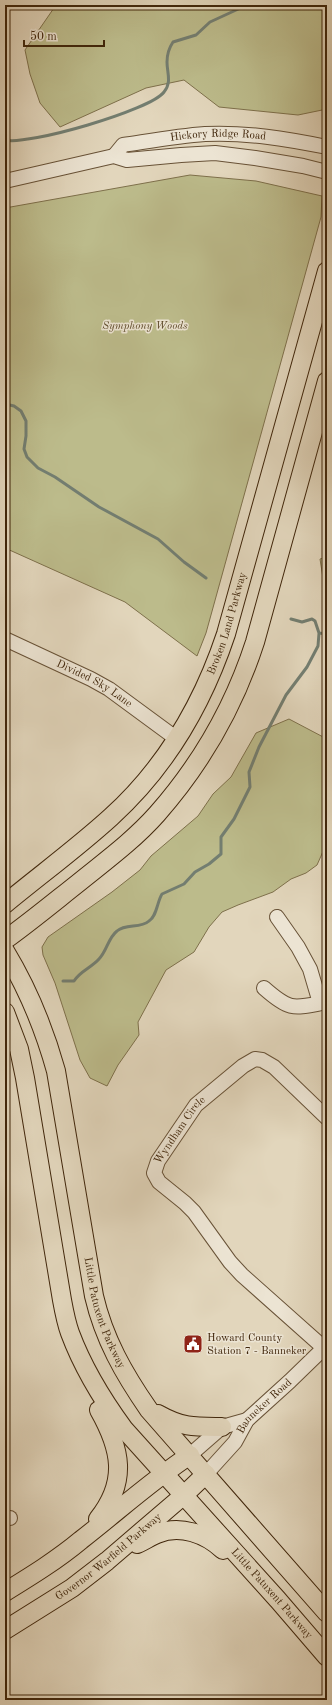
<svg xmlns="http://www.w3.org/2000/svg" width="332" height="1705" font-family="'Old Standard TT',serif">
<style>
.green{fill:#bcbb8b;stroke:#7e704b}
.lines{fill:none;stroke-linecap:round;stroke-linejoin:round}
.stream{stroke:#737e71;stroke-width:3}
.minor-casing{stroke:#685237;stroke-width:16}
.major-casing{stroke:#40260b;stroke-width:20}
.minor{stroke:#ece4d3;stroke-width:14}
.major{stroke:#e2d6bc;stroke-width:18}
.labels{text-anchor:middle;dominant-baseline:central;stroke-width:3;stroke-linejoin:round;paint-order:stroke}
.street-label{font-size:11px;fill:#40260b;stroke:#ece4d3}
.park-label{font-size:11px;font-style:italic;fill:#5f4b2b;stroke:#ece4d3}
.poi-label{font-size:11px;fill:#40260b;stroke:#ece4d3;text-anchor:start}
</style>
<rect width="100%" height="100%" fill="#e2d6bc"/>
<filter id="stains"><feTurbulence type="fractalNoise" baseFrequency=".005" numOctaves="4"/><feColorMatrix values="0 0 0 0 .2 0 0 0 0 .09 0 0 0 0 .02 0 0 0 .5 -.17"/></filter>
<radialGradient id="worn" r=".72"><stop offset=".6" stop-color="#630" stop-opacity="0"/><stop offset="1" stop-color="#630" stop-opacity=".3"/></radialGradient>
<path class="green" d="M 56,5 L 327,5 L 327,109 L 298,115 L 219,107 L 184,80 L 146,88 L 60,127 L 40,103 L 30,74 L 25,50 Z
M 190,175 L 256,181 L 322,196 L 321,217 L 206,633 L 197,656 L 125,602 L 5,548 L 5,208 Z
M 327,557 L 327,585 L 323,578 L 320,559 Z
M 289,719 L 327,739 L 327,827 L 325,829 L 325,847 L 317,865 L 306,873 L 291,879 L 273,892 L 238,905 L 222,912 L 209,927 L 194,952 L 166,970 L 138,1022 L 139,1035 L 118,1065 L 107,1086 L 90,1078 L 80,1060 L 55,983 L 43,955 L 42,947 L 48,937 L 112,892 L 140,870 L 151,856 L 198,816 L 213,794 L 231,777 L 256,733 Z"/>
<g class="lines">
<path class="stream" d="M 5,140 C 27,146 151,110 164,92 C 172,82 167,73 167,62 C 167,55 169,48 173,42 L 196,35 L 210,22 L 247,5
M 5,404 L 14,406 L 21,411 L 26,421 L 26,436 L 24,449 L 27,457 L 38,468 L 55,477 L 99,507 L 158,539 L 184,562 L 206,578
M 291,619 L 302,622 L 312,619 L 315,621 L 319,633 L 327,634
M 63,981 L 74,981 C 80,971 91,968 99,959 C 107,951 108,938 117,931 C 126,923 140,929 149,921 C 157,916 157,902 162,894 L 184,884 L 195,872 L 209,864 L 221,854 L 221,837 L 234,819 L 250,787 L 249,772 L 259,747 L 286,695 L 307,667 L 318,646 L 319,633"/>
<g class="minor-casing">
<g id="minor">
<path id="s1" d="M 114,156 L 123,145 C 150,141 178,136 205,134 C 246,132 287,139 327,147"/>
<path d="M 5,181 L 114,156 L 127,160 L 181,155 L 215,153 L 255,158 L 303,166 L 327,172"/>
<path id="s2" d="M 5,639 L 91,679 L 109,689 L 177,739"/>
<path d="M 277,917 L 298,947 L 310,969 L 320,1003"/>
<path d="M 264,988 C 291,1012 294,1008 327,1002"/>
<path id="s3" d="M 324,1348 L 242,1275 L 230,1262 L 194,1212 L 185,1203 L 159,1182 L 154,1173 L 158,1161 L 196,1105 L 243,1066 L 255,1059 L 262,1060 L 274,1067 L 327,1118"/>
<path d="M 190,1455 L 222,1427 L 247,1420"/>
<path id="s4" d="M 206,1474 L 235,1442 L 247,1420 L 290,1381 L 324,1348 L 327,1342"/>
<path d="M 5,1518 L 10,1518"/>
</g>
</g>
<g class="major-casing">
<g id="major">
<path id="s5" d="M 5,904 C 40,875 77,848 111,817 C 165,768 203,703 226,634 L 327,271"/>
<path d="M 5,940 C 30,922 53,903 77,884 C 104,862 133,841 157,814 C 201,764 234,707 255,642 L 327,381"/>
<path id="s6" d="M 5,951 C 28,989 44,1028 56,1071 L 94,1296 C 104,1339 124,1374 149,1410 L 327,1613"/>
<path id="s7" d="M 5,1012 L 19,1049 L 25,1078 L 62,1300 C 64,1311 66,1322 70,1333 C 83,1368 102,1399 124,1429 L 278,1600 L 327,1657"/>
<path d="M 158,1414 C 183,1428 195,1427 222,1427"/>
<path d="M 98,1519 C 128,1481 121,1449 99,1410"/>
<path d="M 137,1544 C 144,1541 150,1537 157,1534 C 180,1524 206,1534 223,1550"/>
<path d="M 5,1592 C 31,1576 57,1560 81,1540 C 117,1512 151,1481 190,1455"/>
<path id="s8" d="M 5,1630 L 72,1588 L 107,1561 L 184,1495 L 206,1474"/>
</g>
</g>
<use href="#minor" class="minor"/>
<use href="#major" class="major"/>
</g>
<defs>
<g id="civic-square" transform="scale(1)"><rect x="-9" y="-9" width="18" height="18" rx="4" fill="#8f2418" stroke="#ece4d3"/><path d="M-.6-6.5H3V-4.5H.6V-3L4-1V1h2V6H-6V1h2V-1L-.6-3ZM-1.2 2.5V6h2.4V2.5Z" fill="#fff"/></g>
</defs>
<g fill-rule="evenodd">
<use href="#civic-square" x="193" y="1344"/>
</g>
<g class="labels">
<g class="street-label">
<text stroke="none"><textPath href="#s1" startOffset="110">Hickory Ridge Road</textPath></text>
<text stroke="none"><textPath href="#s5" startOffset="366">Broken Land Parkway</textPath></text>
<text stroke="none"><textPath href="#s2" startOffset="100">Divided Sky Lane</textPath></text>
<text stroke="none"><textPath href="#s3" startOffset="296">Wyndham Circle</textPath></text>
<text stroke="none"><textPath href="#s6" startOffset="378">Little Patuxent Parkway</textPath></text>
<text stroke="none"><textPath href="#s4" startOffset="90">Banneker Road</textPath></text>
<text stroke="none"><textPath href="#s8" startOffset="127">Governor Warfield Parkway</textPath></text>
<text stroke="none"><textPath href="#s7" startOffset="660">Little Patuxent Parkway</textPath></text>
</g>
<g class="park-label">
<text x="145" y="326">Symphony Woods</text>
</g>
<g class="poi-label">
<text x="207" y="1338">Howard County<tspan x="207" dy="13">Station 7 - Banneker</tspan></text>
</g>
</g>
<rect width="332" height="1705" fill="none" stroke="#e2d6bc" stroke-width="20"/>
<rect x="6" y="6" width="320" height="1693" fill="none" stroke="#40260b" stroke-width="2"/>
<rect x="10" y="10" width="312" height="1685" fill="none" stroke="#40260b"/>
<path d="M24 40v6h80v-6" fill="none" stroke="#40260b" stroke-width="2"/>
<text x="30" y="40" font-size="12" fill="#40260b" stroke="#ece4d3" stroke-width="3" paint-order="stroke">50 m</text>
<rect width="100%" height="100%" filter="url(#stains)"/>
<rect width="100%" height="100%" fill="url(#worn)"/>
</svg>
